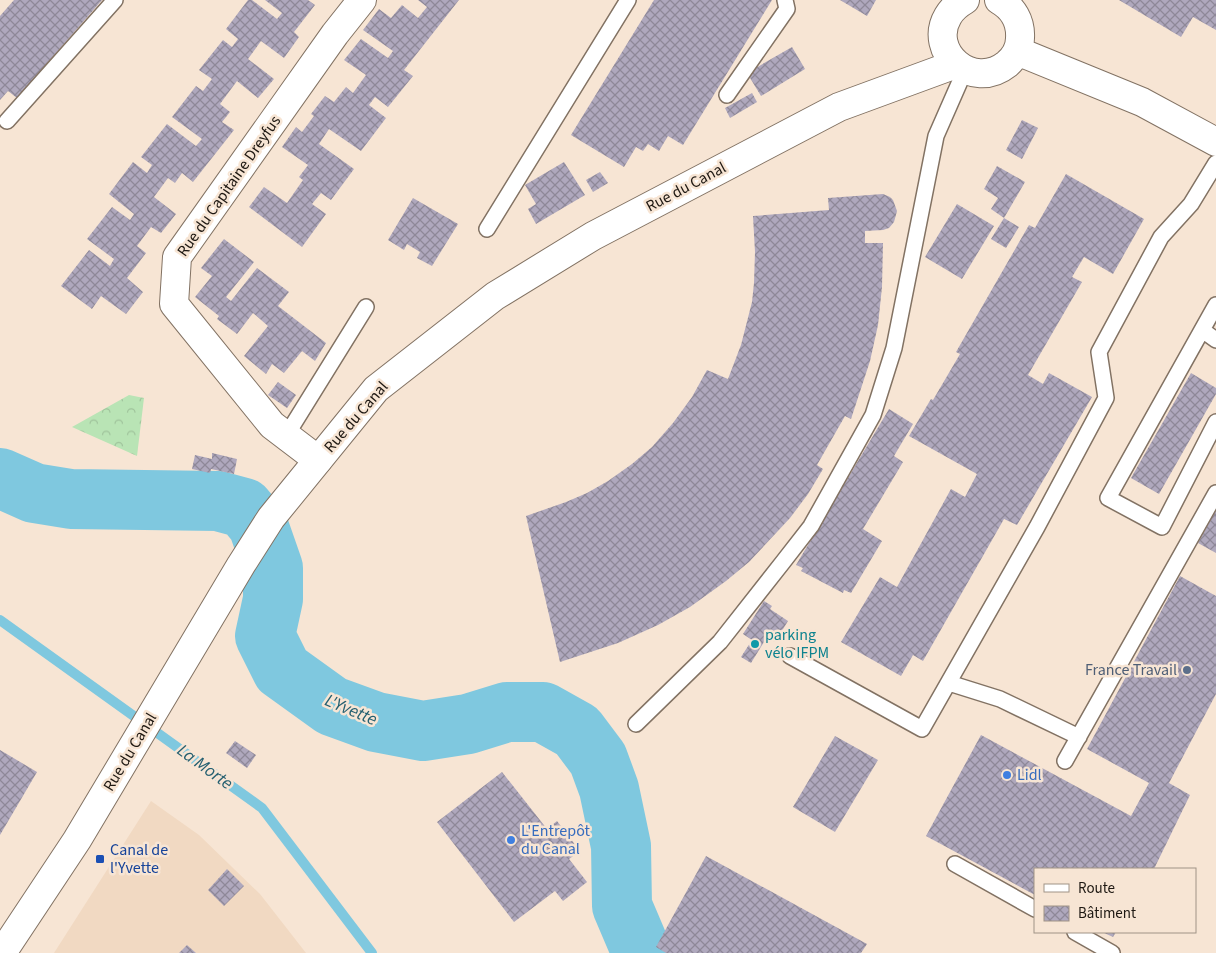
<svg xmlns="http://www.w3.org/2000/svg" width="1216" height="953" font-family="'Source Sans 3',sans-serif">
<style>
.built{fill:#f1d9c2}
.park{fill:url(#park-crowns)}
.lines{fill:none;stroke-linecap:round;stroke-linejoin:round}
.stream{stroke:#7fc8df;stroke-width:10}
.river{stroke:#7fc8df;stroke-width:60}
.building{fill:url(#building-cross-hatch)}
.service-casing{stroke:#827263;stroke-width:18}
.minor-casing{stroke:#827263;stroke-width:30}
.tertiary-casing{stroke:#827263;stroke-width:30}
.secondary-casing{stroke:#827263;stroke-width:30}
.service{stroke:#fff;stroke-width:15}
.minor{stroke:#fff;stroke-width:28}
.tertiary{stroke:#fff;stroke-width:28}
.secondary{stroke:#fff;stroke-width:28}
.culture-dot{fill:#0f9aa8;stroke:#f7e5d4;stroke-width:2}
.service-dot{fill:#5c6f8a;stroke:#f7e5d4;stroke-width:2}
.shop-dot{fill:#3f7fe0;stroke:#f7e5d4;stroke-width:2}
.transit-dot{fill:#1a4fb4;stroke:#f7e5d4;stroke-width:2}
.labels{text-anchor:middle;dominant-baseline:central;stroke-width:5;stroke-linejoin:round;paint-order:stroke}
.street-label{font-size:16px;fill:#1e1812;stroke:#f7e5d4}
.culture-label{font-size:16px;fill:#0d838f;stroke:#f7e5d4;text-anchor:start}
.service-label{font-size:16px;fill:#4e5e75;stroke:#f7e5d4;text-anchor:end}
.shop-label{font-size:16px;fill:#366cbe;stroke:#f7e5d4;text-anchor:start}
.transit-label{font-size:16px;fill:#164399;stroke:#f7e5d4;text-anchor:start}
.water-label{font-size:18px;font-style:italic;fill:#245f70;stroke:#f7e5d4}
</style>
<defs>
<pattern id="park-crowns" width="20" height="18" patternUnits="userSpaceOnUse" patternTransform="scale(1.25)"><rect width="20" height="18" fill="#b9e4b5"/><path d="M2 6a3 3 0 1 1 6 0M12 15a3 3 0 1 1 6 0" fill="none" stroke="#9fc39b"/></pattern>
<pattern id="building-cross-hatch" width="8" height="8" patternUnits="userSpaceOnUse" patternTransform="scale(1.25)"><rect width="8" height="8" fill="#afa8bd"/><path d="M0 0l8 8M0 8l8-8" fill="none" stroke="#8e8898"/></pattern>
</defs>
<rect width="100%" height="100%" fill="#f7e5d4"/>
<path class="built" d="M 151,801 L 199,835 L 260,894 L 306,953 L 54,953 Z"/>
<path class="park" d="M 129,395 L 144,398 L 137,456 L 72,427 Z"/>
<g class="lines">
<path class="stream" d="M 0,620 L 262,808 L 372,953"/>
<path class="river" d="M 0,478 L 34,493 L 71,499 L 218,501 L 244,508 L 258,525 L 273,568 L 273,599 L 265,636 L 282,670 L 332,706 L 376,722 L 423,731 L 468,724 L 507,712 L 543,712 L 577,731 L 598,759 L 609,789 L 621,846 L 622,906 L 642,953"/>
</g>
<path class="building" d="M 14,0 L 102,0 L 17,98 L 8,91 L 0,100 L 0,16 Z
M 248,0 L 252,0 L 277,19 L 282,13 L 265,0 L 308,0 L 315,5 L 294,32 L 299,37 L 284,58 L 261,41 L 248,59 L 274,79 L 258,98 L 237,81 L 220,104 L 230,112 L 222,122 L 234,130 L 193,182 L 182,173 L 175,183 L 168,178 L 154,197 L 176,214 L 161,233 L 151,227 L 137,246 L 146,253 L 127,278 L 143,292 L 126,314 L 101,296 L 92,309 L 61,286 L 89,250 L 110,266 L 114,259 L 87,239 L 112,207 L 130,220 L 134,214 L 109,194 L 133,162 L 147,173 L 152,165 L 141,157 L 167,124 L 196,146 L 202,139 L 172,117 L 196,86 L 203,91 L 212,79 L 199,70 L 223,40 L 232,47 L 238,39 L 226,29 Z
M 418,0 L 459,0 L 404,70 L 413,76 L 388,107 L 375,97 L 369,105 L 386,118 L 361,151 L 329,129 L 319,144 L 354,169 L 331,200 L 321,193 L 312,204 L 326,214 L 302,247 L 249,207 L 264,187 L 287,203 L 303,180 L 299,177 L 308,165 L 282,147 L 296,127 L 302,132 L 314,116 L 311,114 L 325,96 L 334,102 L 346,87 L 353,93 L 366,75 L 344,60 L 361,39 L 388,58 L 393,51 L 363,30 L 379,9 L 391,18 L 402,5 L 418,18 L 427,7 Z
M 654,0 L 772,0 L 683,145 L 668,136 L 659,151 L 648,144 L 643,151 L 636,147 L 624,167 L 571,135 Z
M 840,0 L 876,0 L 867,16 Z
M 1119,0 L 1216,0 L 1216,30 L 1193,17 L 1181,37 Z
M 792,47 L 805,69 L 761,96 L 747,73 Z
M 752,93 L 757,102 L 730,118 L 725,108 Z
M 1022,120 L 1038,128 L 1022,159 L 1006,150 Z
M 564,162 L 585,195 L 536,224 L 528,209 L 536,204 L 525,185 Z
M 997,166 L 1025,182 L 1004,218 L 991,209 L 998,198 L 984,189 Z
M 600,172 L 608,183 L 593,192 L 586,180 Z
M 1066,174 L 1144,219 L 1113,274 L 1084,257 L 1072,277 L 1082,282 L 1028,375 L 1043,384 L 1049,373 L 1092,397 L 1017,525 L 1004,519 L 923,661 L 913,655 L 901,676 L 841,642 L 880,577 L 897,587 L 951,489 L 965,497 L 977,474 L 909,436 L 931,399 L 933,400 L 960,354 L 956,352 L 1029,225 L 1035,228 Z
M 883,194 L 890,197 L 893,200 L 897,211 L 894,222 L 889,228 L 883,230 L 865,231 L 865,243 L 883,243 L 882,287 L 878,325 L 870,361 L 851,419 L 845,416 L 817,465 L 823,469 L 808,494 L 790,518 L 749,562 L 726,581 L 690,607 L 658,625 L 618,643 L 560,662 L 526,516 L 566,502 L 587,493 L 608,481 L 632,464 L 652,447 L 673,423 L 692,397 L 707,370 L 728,379 L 741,345 L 752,302 L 754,283 L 755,252 L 753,216 L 829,210 L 828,198 Z
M 413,198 L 458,224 L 432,266 L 417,258 L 420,252 L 407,244 L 404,250 L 388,240 Z
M 957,204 L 994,226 L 962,279 L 925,257 Z
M 1004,218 L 1019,227 L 1006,248 L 991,239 Z
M 224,239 L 254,262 L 226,297 L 231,301 L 257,268 L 289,292 L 278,306 L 326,343 L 315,361 L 302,351 L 284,373 L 272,364 L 266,374 L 244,356 L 268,326 L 253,313 L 237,334 L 217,319 L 219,316 L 195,297 L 212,276 L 201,268 Z
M 1191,373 L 1216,388 L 1216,394 L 1159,494 L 1131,478 Z
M 278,382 L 296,395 L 287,408 L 268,395 Z
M 889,409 L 913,424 L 894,456 L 903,462 L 863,529 L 882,541 L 851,593 L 844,590 L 843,593 L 801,571 L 803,568 L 796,565 Z
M 212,453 L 237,459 L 234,474 L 211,469 L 210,473 L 192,469 L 195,455 L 212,459 Z
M 1216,510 L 1216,553 L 1198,543 Z
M 1180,576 L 1216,596 L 1216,694 L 1169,783 L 1190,795 L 1154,869 L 1035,869 L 1035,895 L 926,836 L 981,735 L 1131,816 L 1149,783 L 1087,749 Z
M 764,601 L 772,606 L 770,609 L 788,621 L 775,642 L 767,637 L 751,663 L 741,657 L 752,640 L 743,634 Z
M 835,736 L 878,760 L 835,832 L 793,807 Z
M 235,741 L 256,755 L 247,768 L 226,753 Z
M 0,750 L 37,772 L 0,835 Z
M 502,772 L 547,829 L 557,821 L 580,851 L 569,859 L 587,882 L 563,901 L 555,891 L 514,922 L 437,822 Z
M 706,856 L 867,944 L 861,953 L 666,953 L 656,947 Z
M 227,869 L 244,886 L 224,906 L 208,890 Z
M 1102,932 L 1116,932 L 1113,937 Z
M 187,945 L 196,953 L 179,953 Z"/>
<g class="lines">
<g class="service-casing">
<path id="service" d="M 727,95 L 787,9 L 785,0
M 7,121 L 115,0
M 487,229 L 628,0
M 1216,305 L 1108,498 L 1162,527 L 1216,422
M 1202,330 L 1216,340
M 286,436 L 366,307
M 790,656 L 922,729 L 1037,527 L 1106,398 L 1099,352 L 1161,237 L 1191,204 L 1216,163
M 949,683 L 1000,699 L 1079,737
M 636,724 L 720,642 L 783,562 L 811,526 L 873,415 L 894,348 L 936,136 L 965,70
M 1065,761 L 1216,493
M 955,864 L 1035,909
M 1075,932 L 1112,953"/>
</g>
<g class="minor-casing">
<path id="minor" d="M 318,460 L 272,425 L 174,304 L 177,257 L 335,34 L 362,0"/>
</g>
<g class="tertiary-casing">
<path id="tertiary" d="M 2,953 L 77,840 L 241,565 L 271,518 L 376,389 L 495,296 L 593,236 L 839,107 L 956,64"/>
</g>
<g class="secondary-casing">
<path id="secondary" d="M 965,0 C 958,4 952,9 948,16 C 927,51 972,92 1007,64 C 1014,58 1020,48 1020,38 C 1021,21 1013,8 999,0
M 1017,51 L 1142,102 L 1216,142"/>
</g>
<use href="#service" class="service"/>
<use href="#minor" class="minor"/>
<use href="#tertiary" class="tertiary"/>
<use href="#secondary" class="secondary"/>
</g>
<circle class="culture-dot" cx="755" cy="644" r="5"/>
<circle class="service-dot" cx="1187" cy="670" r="5"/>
<g class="shop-dot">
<circle cx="1007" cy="775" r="5"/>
<circle cx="511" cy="840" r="5"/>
</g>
<rect class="transit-dot" x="95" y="854" width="10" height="10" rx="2.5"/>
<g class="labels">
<g class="street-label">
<text transform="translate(229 186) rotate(-55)">Rue du Capitaine Dreyfus</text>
<text transform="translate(686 187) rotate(-28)">Rue du Canal</text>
<text transform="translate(356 417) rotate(-49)">Rue du Canal</text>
<text transform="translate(130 752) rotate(-59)">Rue du Canal</text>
</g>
<g class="culture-label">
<text x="765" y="635">parking<tspan x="765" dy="18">vélo IFPM</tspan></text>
</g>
<g class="service-label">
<text x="1177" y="670">France Travail</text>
</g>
<g class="shop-label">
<text x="1017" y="775">Lidl</text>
<text x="521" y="831">L'Entrepôt<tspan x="521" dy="18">du Canal</tspan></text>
</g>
<g class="transit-label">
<text x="110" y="850">Canal de<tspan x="110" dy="18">l'Yvette</tspan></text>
</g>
<g class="water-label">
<text transform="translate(351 710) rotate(23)">L'Yvette</text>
<text transform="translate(205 767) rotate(36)">La Morte</text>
</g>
</g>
<rect x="1034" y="868" width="162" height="65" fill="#f7e5d4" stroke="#a09386"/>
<rect x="1044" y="884" width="25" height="8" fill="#ffffff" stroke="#a09386"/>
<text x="1078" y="893" font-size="15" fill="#1e1812">Route</text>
<rect x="1044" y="906" width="25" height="15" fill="url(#building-cross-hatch)" stroke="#a09386"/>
<text x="1078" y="918" font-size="15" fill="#1e1812">Bâtiment</text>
</svg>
